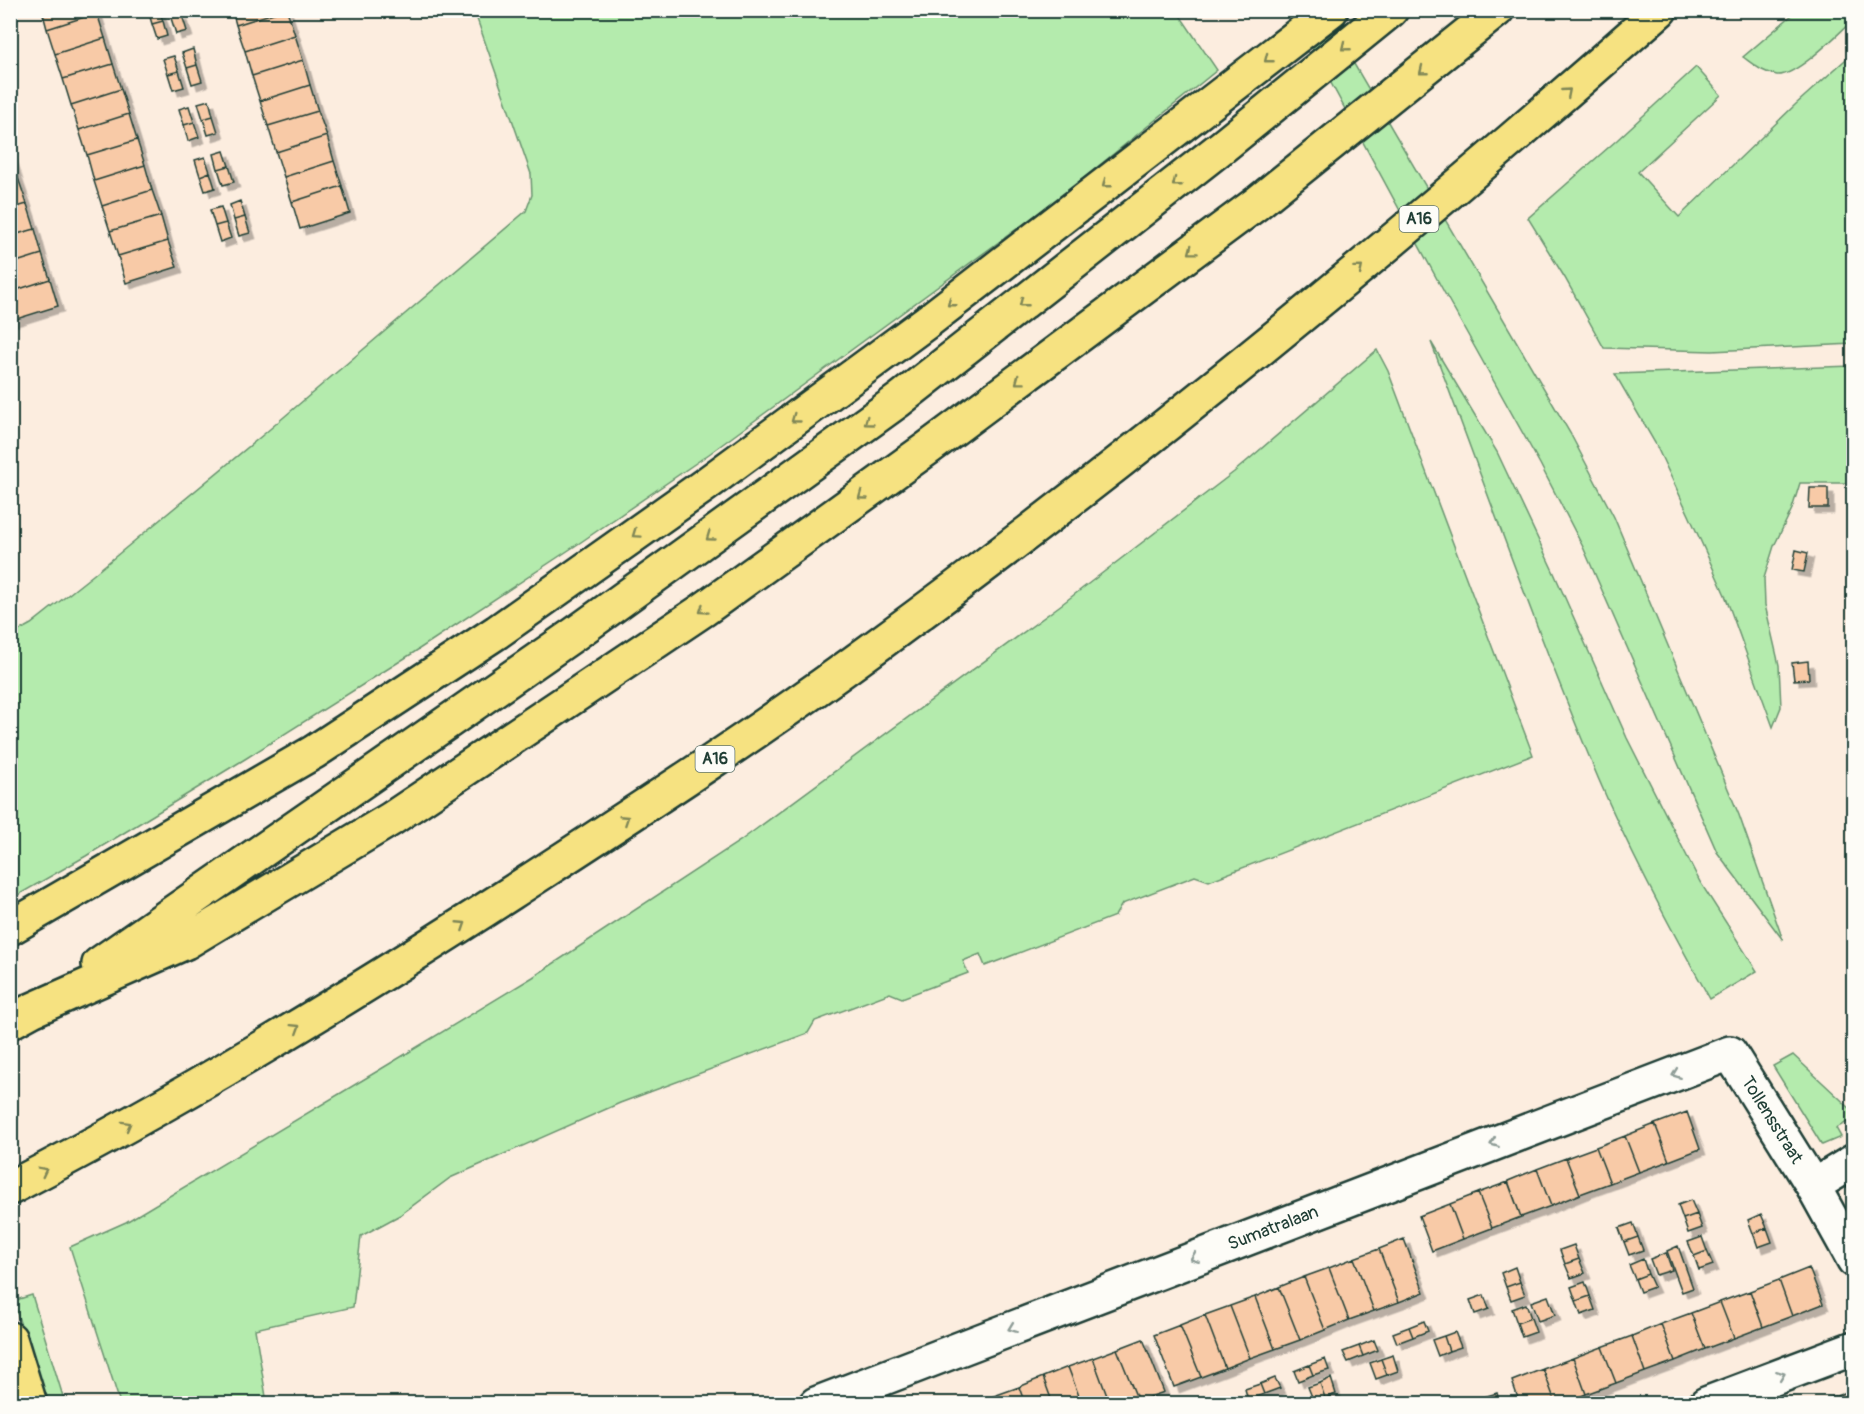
<svg xmlns="http://www.w3.org/2000/svg" width="1864" height="1414" font-family="Pangolin,sans-serif">
<style>
.green{fill:#b4ebad;stroke:#6a9470;stroke-width:1.5}
.building{fill:#f8caa7;stroke:#1f3d34;stroke-width:1.5;filter:url(#shadow)}
.lines{fill:none;stroke-linecap:round;stroke-linejoin:round}
.minor-casing{stroke:#1f3d34;stroke-width:38}
.major-casing{stroke:#1f3d34;stroke-width:38}
.highway-casing{stroke:#1f3d34;stroke-width:38}
.minor{stroke:#fdfcf7;stroke-width:33}
.major{stroke:#f6e281;stroke-width:33}
.highway{stroke:#f6e281;stroke-width:33}
.oneway{stroke:#808757}
.oneway2{stroke:#8e9c96}
.labels{text-anchor:middle;dominant-baseline:central;stroke-width:6;stroke-linejoin:round;paint-order:stroke}
.shield{fill:#fdfcf7;stroke:#62766e;stroke-width:1.5}
.shield-label{font-size:16px;font-weight:bold;fill:#1f3d34}
.street-label{font-size:18px;fill:#1f3d34;stroke:#fdfcf7}
</style>
<defs>
<filter id="shadow"><feDropShadow dx="5.5" dy="5.5" stdDeviation="0" flood-color="#0004"/></filter>
</defs>
<rect width="100%" height="100%" fill="#fceddf"/>
<filter id="ink" filterUnits="userSpaceOnUse"><feTurbulence type="fractalNoise" baseFrequency=".0167" numOctaves="2"/><feDisplacementMap in="SourceGraphic" scale="12" xChannelSelector="R" yChannelSelector="G"/><feConvolveMatrix kernelMatrix="1 2 1 2 8 2 1 2 1" color-interpolation-filters="sRGB"/></filter>
<g filter="url(#ink)">
<path class="green" d="M 1798,10 L 1853,11 L 1853,20 C 1838,34 1796,77 1777,75 C 1763,73 1754,65 1743,57 Z
M 489,11 L 1177,11 L 1217,70 L 1059,198 L 709,454 L 581,542 L 413,653 L 245,759 L 86,856 L 11,899 L 11,635 L 31,624 L 93,575 L 264,434 L 526,211 L 532,195 L 531,174 L 476,16 Z
M 1288,11 L 1323,11 L 1570,433 L 1614,517 L 1739,815 L 1783,940 L 1717,852 L 1583,547 L 1540,464 L 1444,292 L 1306,37 Z
M 1853,53 L 1853,344 L 1712,351 L 1604,348 L 1565,278 L 1528,218 L 1617,140 L 1696,67 L 1721,95 L 1638,172 L 1679,217 L 1796,104 Z
M 1431,342 L 1497,452 L 1554,573 L 1627,738 L 1700,882 L 1757,971 L 1710,999 C 1670,928 1631,855 1599,780 C 1538,636 1486,488 1431,342 Z
M 1377,350 L 1388,371 L 1533,755 L 1209,881 L 1195,876 L 1122,904 L 1115,916 L 985,966 L 980,954 L 963,961 L 968,973 L 902,998 L 890,993 L 815,1021 L 808,1033 L 620,1103 L 450,1178 L 400,1215 L 361,1236 L 353,1307 L 255,1329 L 267,1403 L 120,1403 L 70,1247 L 126,1222 L 381,1069 L 533,977 L 740,841 L 1062,604 L 1234,472 Z
M 1853,366 L 1853,483 L 1800,483 L 1792,509 L 1774,546 L 1764,578 L 1765,605 L 1779,665 L 1781,707 L 1773,727 L 1725,595 L 1689,515 L 1655,443 L 1615,374 Z
M 1793,1055 L 1853,1111 L 1853,1119 L 1836,1128 L 1841,1137 L 1822,1145 L 1773,1066 Z
M 32,1295 L 65,1403 L 46,1403 L 13,1301 Z"/>
<path class="building" d="M 42,10 L 97,10 L 97,13 L 47,29 Z
M 148,10 L 159,10 L 163,21 L 152,24 Z
M 232,10 L 283,10 L 236,25 Z
M 283,10 L 287,10 L 295,35 L 245,51 L 236,25 Z
M 97,13 L 105,38 L 55,54 L 47,29 Z
M 182,15 L 187,31 L 176,34 L 171,18 Z
M 163,21 L 167,36 L 157,39 L 152,24 Z
M 295,35 L 303,60 L 252,76 L 245,51 Z
M 105,38 L 113,64 L 63,79 L 55,54 Z
M 193,49 L 197,65 L 187,68 L 182,53 Z
M 174,56 L 179,71 L 168,74 L 163,59 Z
M 303,60 L 310,85 L 260,101 L 252,76 Z
M 113,64 L 121,89 L 71,105 L 63,79 Z
M 197,65 L 202,81 L 192,84 L 187,68 Z
M 179,71 L 184,87 L 173,90 L 168,74 Z
M 310,85 L 318,111 L 268,126 L 260,101 Z
M 121,89 L 129,114 L 79,130 L 71,105 Z
M 209,100 L 213,116 L 203,119 L 198,103 Z
M 189,106 L 194,122 L 184,125 L 179,109 Z
M 318,111 L 327,136 L 276,152 L 268,126 Z
M 129,114 L 137,140 L 87,155 L 79,130 Z
M 213,116 L 218,132 L 208,135 L 203,119 Z
M 194,122 L 199,137 L 188,141 L 184,125 Z
M 327,136 L 334,161 L 284,177 L 276,152 Z
M 137,140 L 145,165 L 94,181 L 87,155 Z
M 224,151 L 229,166 L 218,169 L 214,154 Z
M 11,153 L 18,178 L 10,181 L 10,153 Z
M 205,157 L 210,172 L 200,176 L 195,160 Z
M 334,161 L 342,186 L 292,202 L 284,177 Z
M 145,165 L 152,190 L 102,206 L 94,181 Z
M 229,166 L 234,182 L 223,185 L 218,169 Z
M 210,172 L 215,188 L 205,191 L 200,176 Z
M 18,178 L 27,204 L 10,209 L 10,181 Z
M 342,186 L 350,213 L 300,229 L 292,202 Z
M 152,190 L 161,216 L 110,231 L 102,206 Z
M 240,201 L 245,217 L 234,220 L 230,205 Z
M 27,204 L 35,229 L 10,236 L 10,209 Z
M 221,207 L 226,223 L 215,226 L 210,210 Z
M 161,216 L 168,241 L 118,256 L 110,231 Z
M 245,217 L 250,233 L 239,236 L 234,220 Z
M 226,223 L 231,238 L 220,242 L 215,226 Z
M 35,229 L 42,254 L 10,264 L 10,236 Z
M 168,241 L 177,267 L 126,283 L 118,256 Z
M 42,254 L 50,279 L 10,292 L 10,264 Z
M 50,279 L 58,306 L 10,321 L 10,292 Z
M 1810,488 L 1828,488 L 1828,508 L 1809,508 Z
M 1796,550 L 1808,553 L 1804,572 L 1792,570 Z
M 1808,661 L 1809,679 L 1794,680 L 1792,663 Z
M 1687,1112 L 1700,1149 L 1669,1161 L 1655,1124 Z
M 1655,1124 L 1669,1161 L 1639,1172 L 1625,1136 Z
M 1625,1136 L 1639,1172 L 1610,1183 L 1596,1147 Z
M 1596,1147 L 1610,1183 L 1580,1194 L 1566,1158 Z
M 1566,1158 L 1580,1194 L 1551,1206 L 1537,1169 Z
M 1537,1169 L 1551,1206 L 1521,1217 L 1508,1181 Z
M 1508,1182 L 1521,1217 L 1492,1228 L 1478,1193 Z
M 1478,1193 L 1492,1228 L 1463,1239 L 1450,1204 Z
M 1691,1200 L 1697,1214 L 1683,1219 L 1678,1205 Z
M 1450,1204 L 1463,1239 L 1432,1251 L 1419,1216 Z
M 1697,1214 L 1702,1228 L 1688,1233 L 1683,1219 Z
M 1761,1214 L 1767,1228 L 1753,1233 L 1748,1220 Z
M 1633,1223 L 1638,1237 L 1624,1242 L 1619,1228 Z
M 1767,1228 L 1772,1242 L 1758,1247 L 1753,1233 Z
M 1638,1237 L 1643,1250 L 1629,1255 L 1624,1242 Z
M 1702,1237 L 1707,1251 L 1694,1256 L 1688,1242 Z
M 1404,1239 L 1424,1292 L 1399,1302 L 1379,1249 Z
M 1574,1245 L 1579,1259 L 1565,1264 L 1560,1250 Z
M 1678,1246 L 1693,1288 L 1682,1292 L 1667,1251 Z
M 1379,1249 L 1399,1302 L 1374,1311 L 1354,1258 Z
M 1707,1251 L 1713,1265 L 1699,1270 L 1694,1256 Z
M 1666,1253 L 1672,1270 L 1656,1275 L 1650,1259 Z
M 1354,1258 L 1374,1311 L 1349,1320 L 1329,1268 Z
M 1579,1259 L 1585,1273 L 1571,1278 L 1565,1264 Z
M 1643,1259 L 1648,1274 L 1635,1279 L 1629,1265 Z
M 1515,1267 L 1520,1282 L 1506,1287 L 1501,1273 Z
M 1329,1268 L 1349,1320 L 1325,1330 L 1304,1277 Z
M 1809,1268 L 1823,1304 L 1792,1316 L 1779,1280 Z
M 1648,1274 L 1654,1287 L 1640,1292 L 1635,1279 Z
M 1304,1277 L 1325,1330 L 1300,1340 L 1279,1287 Z
M 1779,1280 L 1792,1316 L 1763,1327 L 1750,1291 Z
M 1520,1282 L 1525,1295 L 1511,1300 L 1506,1287 Z
M 1585,1282 L 1590,1296 L 1576,1301 L 1571,1287 Z
M 1279,1287 L 1300,1340 L 1275,1349 L 1255,1297 Z
M 1750,1291 L 1763,1327 L 1734,1338 L 1720,1302 Z
M 1484,1295 L 1489,1309 L 1475,1314 L 1470,1300 Z
M 1548,1296 L 1555,1315 L 1538,1321 L 1531,1302 Z
M 1590,1296 L 1595,1310 L 1581,1315 L 1576,1301 Z
M 1255,1297 L 1275,1349 L 1250,1358 L 1230,1306 Z
M 1720,1302 L 1734,1338 L 1705,1349 L 1691,1313 Z
M 1526,1304 L 1531,1318 L 1517,1323 L 1512,1309 Z
M 1230,1306 L 1250,1358 L 1225,1368 L 1205,1315 Z
M 1691,1313 L 1705,1349 L 1675,1361 L 1661,1324 Z
M 1205,1315 L 1225,1368 L 1201,1377 L 1180,1325 Z
M 1531,1318 L 1536,1332 L 1522,1337 L 1517,1323 Z
M 1424,1321 L 1428,1331 L 1413,1337 L 1409,1327 Z
M 1661,1324 L 1675,1361 L 1645,1372 L 1632,1336 Z
M 1180,1325 L 1201,1377 L 1174,1387 L 1154,1335 Z
M 1409,1327 L 1413,1337 L 1397,1343 L 1393,1333 Z
M 1455,1332 L 1461,1347 L 1449,1351 L 1444,1336 Z
M 1444,1336 L 1449,1351 L 1438,1356 L 1432,1340 Z
M 1632,1336 L 1645,1372 L 1616,1383 L 1602,1347 Z
M 1143,1339 L 1164,1392 L 1138,1401 L 1117,1349 Z
M 1374,1340 L 1378,1350 L 1363,1356 L 1359,1346 Z
M 1359,1346 L 1363,1356 L 1348,1362 L 1343,1352 Z
M 1602,1347 L 1616,1383 L 1586,1394 L 1573,1358 Z
M 1117,1349 L 1138,1401 L 1132,1404 L 1110,1404 L 1093,1358 Z
M 1393,1355 L 1398,1371 L 1387,1375 L 1381,1359 Z
M 1093,1358 L 1110,1404 L 1082,1404 L 1068,1367 Z
M 1573,1358 L 1586,1394 L 1563,1404 L 1556,1404 L 1543,1369 Z
M 1325,1359 L 1329,1370 L 1313,1375 L 1309,1365 Z
M 1381,1359 L 1387,1375 L 1376,1379 L 1370,1363 Z
M 1309,1365 L 1313,1375 L 1298,1381 L 1294,1371 Z
M 1068,1367 L 1082,1404 L 1053,1404 L 1043,1377 Z
M 1543,1369 L 1556,1404 L 1520,1404 L 1512,1381 Z
M 1043,1377 L 1053,1404 L 1025,1404 L 1019,1387 Z
M 1275,1378 L 1280,1388 L 1264,1394 L 1260,1384 Z
M 1331,1378 L 1336,1394 L 1325,1398 L 1320,1383 Z
M 1320,1383 L 1325,1398 L 1314,1402 L 1308,1387 Z
M 1260,1384 L 1264,1394 L 1248,1400 L 1245,1389 Z
M 1019,1387 L 1025,1404 L 997,1404 L 994,1396 Z
M 1854,1389 L 1854,1404 L 1837,1404 L 1834,1397 Z
M 1497,1393 L 1500,1404 L 1464,1404 L 1464,1403 Z
M 994,1396 L 997,1404 L 973,1404 Z
M 1834,1396 L 1837,1404 L 1813,1404 Z"/>
<g class="lines">
<g class="minor-casing">
<path id="minor" d="M 1813,1186 L 1854,1161
M 816,1404 L 1730,1053 L 1813,1186 L 1854,1260
M 1706,1404 L 1854,1348"/>
</g>
<g class="major-casing">
<path id="major" d="M 10,1339 L 30,1404"/>
</g>
<g class="highway-casing">
<path id="highway" d="M 10,928 L 314,752 L 497,632 L 705,485 L 928,321 L 1331,10
M 99,964 L 576,633 L 899,400 L 1222,147 L 1391,10
M 10,1022 L 32,1010 L 186,942 L 391,819 L 703,610 L 928,448 L 1256,204 L 1497,10
M 10,1188 C 183,1099 348,998 511,893 C 634,813 757,734 875,647 C 1147,448 1407,234 1660,10"/>
</g>
<use href="#minor" class="minor"/>
<use href="#major" class="major"/>
<use href="#highway" class="highway"/>
</g>
<defs><path id="oneway-chevron" d="M-2-3.5L2.5 0L-2 3.5" fill="none" stroke-width="1.6" stroke-linecap="round" stroke-linejoin="round" transform="scale(1.5)"/></defs>
<g class="oneway">
<use href="#oneway-chevron" transform="translate(1345 47) rotate(141)"/>
<use href="#oneway-chevron" transform="translate(1268 59) rotate(142)"/>
<use href="#oneway-chevron" transform="translate(1423 71) rotate(141)"/>
<use href="#oneway-chevron" transform="translate(1567 92) rotate(-41)"/>
<use href="#oneway-chevron" transform="translate(1176 183) rotate(142)"/>
<use href="#oneway-chevron" transform="translate(1106 184) rotate(142)"/>
<use href="#oneway-chevron" transform="translate(1192 251) rotate(143)"/>
<use href="#oneway-chevron" transform="translate(1359 269) rotate(-40)"/>
<use href="#oneway-chevron" transform="translate(951 303) rotate(142)"/>
<use href="#oneway-chevron" transform="translate(1023 303) rotate(142)"/>
<use href="#oneway-chevron" transform="translate(1019 381) rotate(143)"/>
<use href="#oneway-chevron" transform="translate(795 419) rotate(144)"/>
<use href="#oneway-chevron" transform="translate(868 422) rotate(144)"/>
<use href="#oneway-chevron" transform="translate(862 496) rotate(144)"/>
<use href="#oneway-chevron" transform="translate(636 534) rotate(145)"/>
<use href="#oneway-chevron" transform="translate(710 537) rotate(144)"/>
<use href="#oneway-chevron" transform="translate(703 610) rotate(145)"/>
<use href="#oneway-chevron" transform="translate(625 819) rotate(-33)"/>
<use href="#oneway-chevron" transform="translate(462 925) rotate(-33)"/>
<use href="#oneway-chevron" transform="translate(296 1028) rotate(-32)"/>
<use href="#oneway-chevron" transform="translate(127 1125) rotate(-29)"/>
<use href="#oneway-chevron" transform="translate(43 1171) rotate(-27)"/>
</g>
<g class="oneway2">
<use href="#oneway-chevron" transform="translate(1676 1074) rotate(159)"/>
<use href="#oneway-chevron" transform="translate(1494 1143) rotate(159)"/>
<use href="#oneway-chevron" transform="translate(1194 1258) rotate(159)"/>
<use href="#oneway-chevron" transform="translate(1012 1328) rotate(159)"/>
<use href="#oneway-chevron" transform="translate(1781 1375) rotate(-21)"/>
</g>
</g>
<g class="labels">
<g class="shield">
<rect x="1399.5" y="206" width="39" height="26" rx="4.5"/>
<rect x="695.5" y="746" width="39" height="26" rx="4.5"/>
</g>
<g class="shield-label">
<text x="1419" y="219">A16</text>
<text x="715" y="759">A16</text>
</g>
<g class="street-label">
<text transform="translate(1772 1120) rotate(58)">Tollensstraat</text>
<text transform="translate(1273 1228) rotate(-21)">Sumatralaan</text>
</g>
</g>
<rect width="1864" height="1414" fill="none" stroke="#fdfcf7" stroke-width="36"/>
<rect x="18" y="18" width="1828" height="1378" fill="none" stroke="#1f3d34" stroke-width="2" filter="url(#ink)"/>
</svg>
